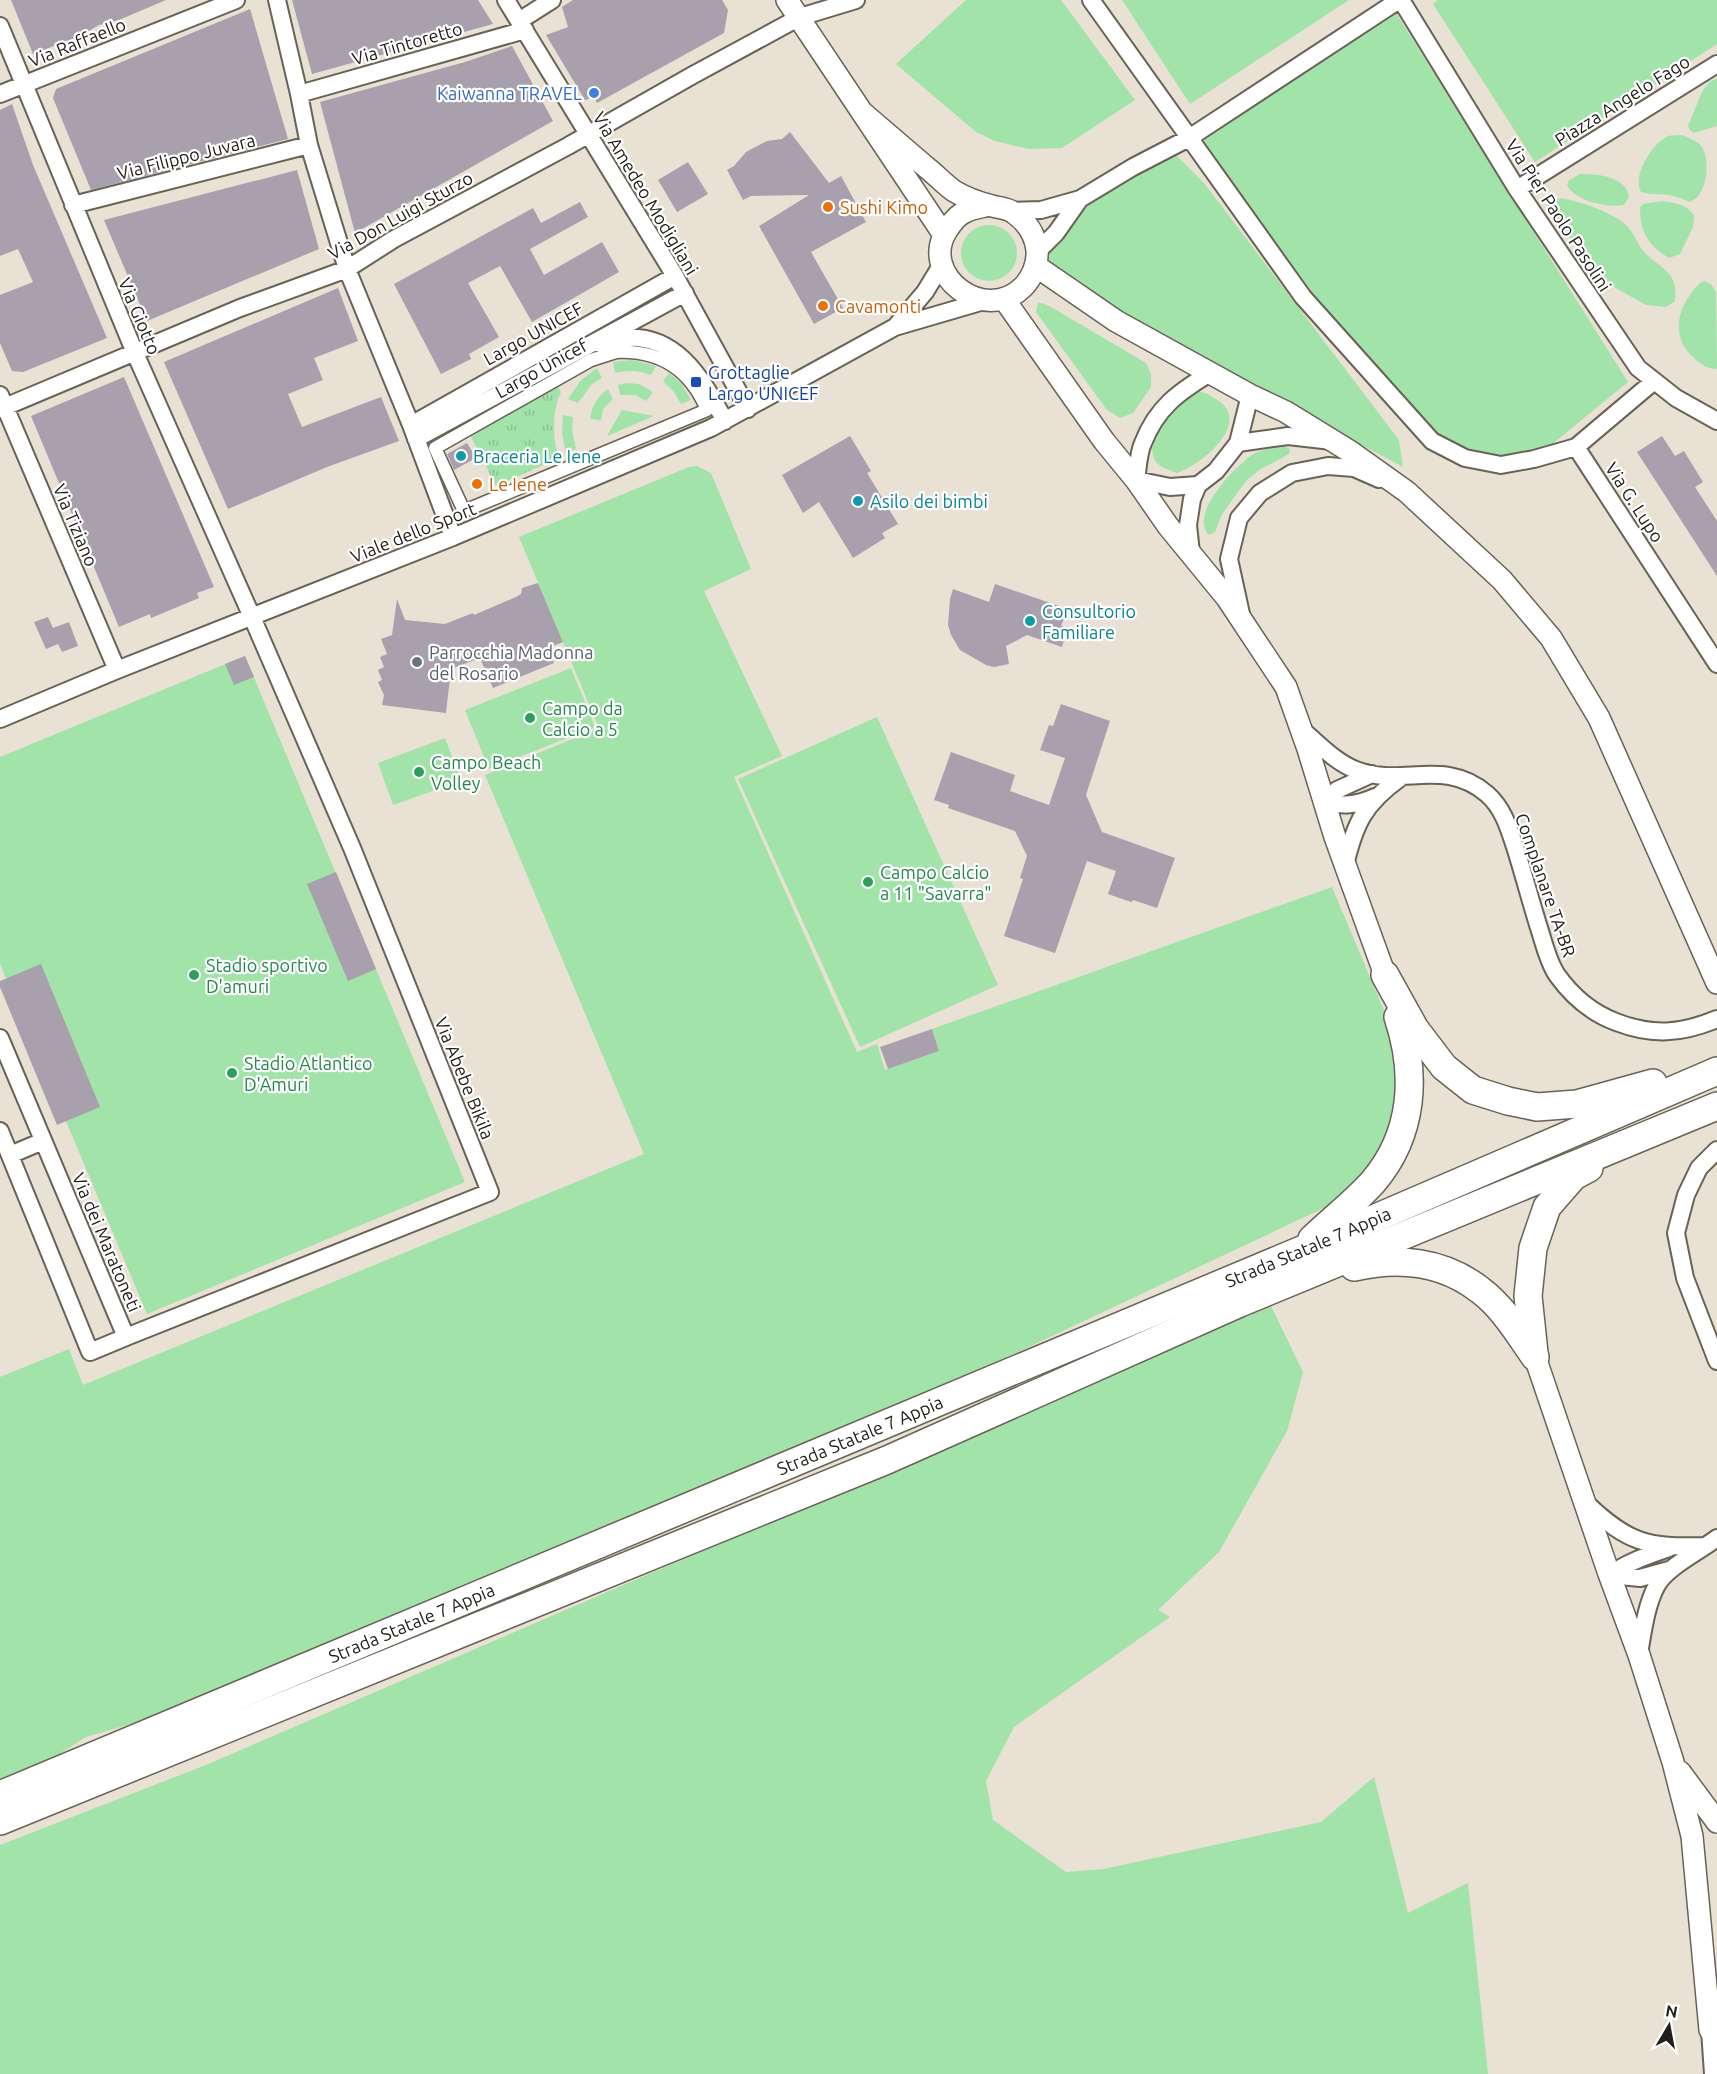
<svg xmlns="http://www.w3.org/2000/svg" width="1717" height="2074" font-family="Ubuntu,sans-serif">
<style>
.green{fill:#a1e3a9}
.park{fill:url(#park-tufts)}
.building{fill:#a8a0ac}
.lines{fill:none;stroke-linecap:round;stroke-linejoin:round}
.pedestrian-casing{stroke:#696256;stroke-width:15}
.minor-casing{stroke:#696256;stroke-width:20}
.tertiary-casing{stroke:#696256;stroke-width:24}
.trunk-casing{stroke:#696256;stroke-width:30}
.pedestrian{stroke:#fff;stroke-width:12}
.minor{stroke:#fff;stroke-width:16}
.tertiary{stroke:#fff;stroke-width:21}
.trunk{stroke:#fff;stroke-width:27}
.shop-dot{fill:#3f7fe0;stroke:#fff;stroke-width:2}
.food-dot{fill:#e8710a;stroke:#fff;stroke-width:2}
.transit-dot{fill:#1a4fb4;stroke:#fff;stroke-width:2}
.culture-dot{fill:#0f9aa8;stroke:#fff;stroke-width:2}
.worship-dot{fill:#6b7280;stroke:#fff;stroke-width:2}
.leisure-dot{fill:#2e9e5b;stroke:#fff;stroke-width:2}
.labels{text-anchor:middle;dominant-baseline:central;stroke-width:4.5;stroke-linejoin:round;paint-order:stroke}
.street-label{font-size:18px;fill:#23201c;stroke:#fff}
.shop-label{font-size:18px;fill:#366cbe;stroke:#fff;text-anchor:end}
.food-label{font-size:18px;fill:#c56008;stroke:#fff;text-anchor:start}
.transit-label{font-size:18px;fill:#164399;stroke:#fff;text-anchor:start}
.culture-label{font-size:18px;fill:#0d838f;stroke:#fff;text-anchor:start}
.worship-label{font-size:18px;fill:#5b616d;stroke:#fff;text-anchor:start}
.leisure-label{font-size:18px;fill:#27864d;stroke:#fff;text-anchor:start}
</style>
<defs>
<pattern id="park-tufts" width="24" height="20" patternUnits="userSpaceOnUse" patternTransform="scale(1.5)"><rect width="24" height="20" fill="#a1e3a9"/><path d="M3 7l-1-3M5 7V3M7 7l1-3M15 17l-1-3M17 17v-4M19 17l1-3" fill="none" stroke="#8ac291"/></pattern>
</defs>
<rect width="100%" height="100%" fill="#e9e1d3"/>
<path class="green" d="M 966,0 L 1061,0 L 1135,100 L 1062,148 L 1029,149 L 995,141 L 976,132 L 896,64 Z
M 1122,0 L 1349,0 L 1190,104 Z
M 1438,0 L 1717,0 L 1717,44 L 1535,162 L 1433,4 Z
M 1391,5 L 1628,382 L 1534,459 L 1501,465 L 1432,441 L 1303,297 L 1189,138 Z
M 1717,79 L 1717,126 L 1694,133 L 1690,130 L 1688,126 L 1702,92 L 1710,81 Z
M 1682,135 C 1689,138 1698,141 1702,147 C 1711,162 1707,197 1689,202 C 1670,191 1659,197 1641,192 C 1632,175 1652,144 1668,136 C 1672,135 1678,135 1682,135 Z
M 1177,156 L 1204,183 L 1399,440 L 1403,467 L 1067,287 L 1037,252 L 1080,199 L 1133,167 Z
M 1580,174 C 1597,174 1626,176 1629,197 L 1624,205 C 1607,208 1575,201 1567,185 L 1569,180 Z
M 1561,198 C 1578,201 1616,213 1628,227 C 1635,235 1638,246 1646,254 C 1664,271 1678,272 1675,301 L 1666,307 L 1646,305 L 1614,287 L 1550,216 L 1549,206 L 1552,201 Z
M 1662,201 C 1674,203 1688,204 1694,216 L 1693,227 L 1680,254 L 1669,258 C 1648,245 1640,232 1640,207 L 1643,204 Z
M961 253a28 28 0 1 1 56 0a28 28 0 1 1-56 0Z
M 1704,281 L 1711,284 L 1716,292 L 1717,369 C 1707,369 1700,364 1693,357 C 1675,341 1675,318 1688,298 C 1693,291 1696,285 1704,281 Z
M 1038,303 L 1042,303 L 1051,307 L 1146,363 L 1151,374 L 1151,387 L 1133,413 L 1120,418 L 1107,410 L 1036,312 Z
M 632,360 L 656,366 L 651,375 C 639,370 627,370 615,373 L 613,362 Z
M 597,368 L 602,378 L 592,384 L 578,403 L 568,399 L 581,380 Z
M 669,373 L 681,383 L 691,400 L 681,404 L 674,392 L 663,381 Z
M 627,383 L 639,384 L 653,392 L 646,401 L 635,395 L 620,395 L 618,385 Z
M 608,389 L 613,399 L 603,409 L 601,420 L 590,419 C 592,406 597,397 608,389 Z
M 1194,392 C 1203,391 1208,394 1216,399 C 1254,422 1202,465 1177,473 C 1170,470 1161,468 1156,462 C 1140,440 1179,405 1194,392 Z
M 622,410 L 654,416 L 607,436 Z
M 563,415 L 573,417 L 572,431 L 576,449 L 566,453 L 562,434 Z
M 1285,446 L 1290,449 L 1289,454 L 1259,470 L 1246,481 L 1222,514 L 1215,532 L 1209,535 C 1189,515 1232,470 1249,457 C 1259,449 1272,448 1285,446 Z
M 697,466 L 711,473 L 751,569 L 704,591 L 782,756 L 734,777 L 857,1052 L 877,1044 L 885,1070 L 939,1051 L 932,1029 L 1332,887 L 1401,1051 L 1392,1137 L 1345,1198 L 944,1387 L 192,1706 L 86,1737 L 37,1768 L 0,1783 L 0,1377 L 69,1349 L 83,1385 L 644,1154 L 485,775 L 599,728 L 519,537 L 689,467 Z
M 245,656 L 465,1182 L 147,1314 L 0,964 L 0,757 Z
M 571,668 L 595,727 L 489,769 L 465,710 Z
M 877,717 L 998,985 L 860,1047 L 738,779 Z
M 445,738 L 461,781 L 393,805 L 378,763 Z
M 1271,1306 L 1303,1372 L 1287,1431 L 1219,1552 L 1158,1610 L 1170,1617 L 1014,1727 L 986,1781 L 993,1820 L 1066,1872 L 1104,1869 L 1321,1822 L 1374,1777 L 1408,1913 L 1468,1883 L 1488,2074 L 0,2074 L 0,1845 L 206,1765 Z"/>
<path class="park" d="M 557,385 L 561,392 C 552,410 552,439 559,458 L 496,486 L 469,433 Z"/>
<path class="building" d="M 11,0 L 166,0 L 119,20 L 99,25 L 80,36 L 33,54 Z
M 292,0 L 478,0 L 493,24 L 312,74 Z
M 573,0 L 722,0 L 728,10 L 724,33 L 597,103 L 594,97 L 585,100 L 546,35 L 568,27 L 562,7 Z
M 250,9 L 288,139 L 91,190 L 53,98 L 56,89 Z
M 512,46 L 553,121 L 355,233 L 320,102 L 465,62 Z
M 12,104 L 33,165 L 107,338 L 23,372 L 12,371 L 0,343 L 0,295 L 33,282 L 18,249 L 0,256 L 0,110 Z
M 790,132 L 829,183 L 841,176 L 866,222 L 811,252 L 843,308 L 814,324 L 759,226 L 809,195 L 751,196 L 743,200 L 727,170 L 734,166 L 746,152 L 767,141 L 782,139 Z
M 688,162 L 708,194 L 677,212 L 658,180 Z
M 297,170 L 319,249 L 147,321 L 104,220 Z
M 580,202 L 588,217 L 530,249 L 544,275 L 602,242 L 619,272 L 532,322 L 500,266 L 468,283 L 499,337 L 469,354 L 471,359 L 441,374 L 394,284 L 533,208 L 541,223 Z
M 338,288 L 358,341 L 314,358 L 323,380 L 288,394 L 302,427 L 381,397 L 399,441 L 327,467 L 228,509 L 164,362 Z
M 124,377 L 214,587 L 197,593 L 199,598 L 151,618 L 150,614 L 119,627 L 31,416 Z
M 850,436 L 871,471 L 867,473 L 898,524 L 882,533 L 885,538 L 853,558 L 819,502 L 803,513 L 782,475 Z
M 1662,436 L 1675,456 L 1684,451 L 1703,482 L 1695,487 L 1717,521 L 1717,576 L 1637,452 Z
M 467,443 L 476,458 L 454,470 L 447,454 Z
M 538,583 L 563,642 L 548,648 L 554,663 L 493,688 L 480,658 L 451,669 L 446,713 L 382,705 L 384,695 L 378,682 L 382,680 L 378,670 L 384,667 L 380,657 L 387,654 L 381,639 L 392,635 L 397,599 L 405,620 L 445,624 L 473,613 L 474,615 L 516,597 L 521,594 L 522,588 Z
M 995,584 L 1068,609 L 1061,626 L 1068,628 L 1062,647 L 1027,635 L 1006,646 L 1009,664 L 994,667 L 986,665 L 960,650 L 951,635 L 948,625 L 950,599 L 953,589 L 989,602 Z
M 48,617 L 53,628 L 69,622 L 78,646 L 62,652 L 58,644 L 46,649 L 34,622 Z
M 245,656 L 254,677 L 234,685 L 225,664 Z
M 1061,704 L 1110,721 L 1086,795 L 1102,832 L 1175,858 L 1157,908 L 1133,900 L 1132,902 L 1128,901 L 1108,894 L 1116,871 L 1087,861 L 1055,953 L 1004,936 L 1023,879 L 1020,878 L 1027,856 L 1015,831 L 948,808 L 949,805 L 934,800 L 951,752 L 1015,775 L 1010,791 L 1049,805 L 1065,758 L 1040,750 L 1049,725 L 1053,726 Z
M 336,872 L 376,969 L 348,981 L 307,884 Z
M 41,964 L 100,1107 L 57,1125 L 0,987 L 0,981 Z
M 932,1029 L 939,1051 L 888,1069 L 880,1047 Z"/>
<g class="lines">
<g class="pedestrian-casing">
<path id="pedestrian" d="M 616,352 C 660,350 690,369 707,410 L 464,511 L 435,448 L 591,360 Z"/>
</g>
<g class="minor-casing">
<path id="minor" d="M 277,0 L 299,94 L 309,145 L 347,269 L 411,425 L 453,537
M 506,0 L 675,276 L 748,409
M 1091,0 L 1303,297 L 1432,441 L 1465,458 L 1501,465 L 1534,459 L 1576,447
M 1401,0 L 1517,189 L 1638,368 L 1676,398 L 1717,421
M 519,21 L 552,0
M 0,26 L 135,353 L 252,617 L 352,848 L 490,1192 L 126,1337
M 0,94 L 236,0
M 299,94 L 525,30
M 1517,189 L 1717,64
M 73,205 L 309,145
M 1011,211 L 1041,210 L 1080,199 L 1133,167 L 1189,138 L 1399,0
M 1037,252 L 1056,233 L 1080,199
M 896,326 L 925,292 L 942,264
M 601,344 C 612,341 626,337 638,338 C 683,342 705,385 725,421
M 1653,382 L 1576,447 L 1717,664
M 0,395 L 117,670
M 0,409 L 240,308 L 347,269 L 394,239 L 568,146 L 693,75 L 800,17 L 856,0
M 411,425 L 675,276
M 416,439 L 685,293
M 1238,443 L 1288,436 L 1332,441
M 1198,485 L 1170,487 L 1136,480 C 1138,469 1138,454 1143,443 C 1157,407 1179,392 1210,373
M 1191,553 L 1188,525 L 1192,499 L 1198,485 L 1216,471 L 1238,443 L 1250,395
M 1241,614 L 1229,559 L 1239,518 L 1260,493 L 1292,473 L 1328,466 L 1354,468 L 1379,479
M 0,719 L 117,670 L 453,537 L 711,428 L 895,327 L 984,301
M 1302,730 C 1319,744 1335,762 1356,770 C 1402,788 1444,757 1487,794 C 1504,809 1509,829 1516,850 C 1524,876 1531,902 1539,928 C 1544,943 1548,962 1557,975 C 1572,996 1592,1013 1616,1022 C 1652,1036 1681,1034 1717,1019
M 1324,801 L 1337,790 L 1372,774
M 1324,801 C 1343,807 1357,805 1375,797
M 1345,865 C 1355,823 1364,804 1400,778
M 0,1038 L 126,1337 L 90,1352 L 0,1131
M 1717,1150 L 1699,1168 L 1686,1195 L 1676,1233 L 1685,1278 L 1717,1361
M 10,1155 L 43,1141
M 1586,1503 C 1628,1543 1647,1548 1705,1546
M 1610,1575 C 1627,1562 1649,1555 1669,1548
M 1610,1575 L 1640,1578 L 1669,1570
M 1639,1654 C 1643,1631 1646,1605 1657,1585 C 1667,1567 1700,1551 1717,1538
M 1710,2030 L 1713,2074"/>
</g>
<g class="tertiary-casing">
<path id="tertiary" d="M 787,0 L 944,235
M 863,113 C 884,131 905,149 926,167 C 935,174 944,184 954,191 C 964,197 980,203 992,206 C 999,208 1008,208 1014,213 C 1027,222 1035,233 1037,250 C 1038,264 1032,278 1023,287 C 985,325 918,275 947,230 C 952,222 958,214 967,211 C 973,208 982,207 989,205
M 1036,266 L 1116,321 L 1250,395 L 1286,412 L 1351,452 L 1407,492 L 1502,580 L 1551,638 L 1599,718 L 1717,983
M 1004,299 L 1104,441 L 1136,480 L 1168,526 L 1227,598 L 1286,687 L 1308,749 L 1335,837 L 1385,975
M 1535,1357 L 1608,1571 L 1639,1655 L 1673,1762 L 1692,1836 L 1710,2030 L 1717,2039
M 1680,1772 L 1717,1822"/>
</g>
<g class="trunk-casing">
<g id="trunk">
<path d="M 1385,975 L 1415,1029 L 1444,1067 L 1473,1090 L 1508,1101 L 1537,1107 L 1577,1104 L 1653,1083"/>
<path d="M 1312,1239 C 1332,1220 1355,1202 1373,1182 C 1414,1134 1417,1074 1398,1017"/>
<path d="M 1354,1267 C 1398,1257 1443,1261 1480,1290 C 1503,1307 1519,1334 1535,1357"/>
<path d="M 1534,1353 L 1528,1296 L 1533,1248 L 1547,1207 L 1574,1176 L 1589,1168"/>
<path id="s1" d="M 0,1795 L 1299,1251 L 1717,1071"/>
<path d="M 0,1821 L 887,1460 L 1240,1303 L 1717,1106"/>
</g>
</g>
<use href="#pedestrian" class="pedestrian"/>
<use href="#minor" class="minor"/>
<use href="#tertiary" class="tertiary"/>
<use href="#trunk" class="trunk"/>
</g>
<circle class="shop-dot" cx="594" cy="93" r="6"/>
<g class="food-dot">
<circle cx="828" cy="207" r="6"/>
<circle cx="823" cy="306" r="6"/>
<circle cx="477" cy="484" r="6"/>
</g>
<rect class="transit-dot" x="690" y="376" width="12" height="12" rx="3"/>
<g class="culture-dot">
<circle cx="461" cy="456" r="6"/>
<circle cx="858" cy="501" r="6"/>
<circle cx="1030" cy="621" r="6"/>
</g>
<circle class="worship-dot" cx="417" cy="662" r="6"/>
<g class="leisure-dot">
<circle cx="530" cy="718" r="6"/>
<circle cx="419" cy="772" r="6"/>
<circle cx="868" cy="882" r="6"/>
<circle cx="194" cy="975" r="6"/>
<circle cx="232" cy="1073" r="6"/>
</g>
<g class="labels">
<g class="street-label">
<text transform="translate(77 42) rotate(-22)">Via Raffaello</text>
<text transform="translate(407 43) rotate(-16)">Via Tintoretto</text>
<text transform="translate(1622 100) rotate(-32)">Piazza Angelo Fago</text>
<text transform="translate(186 156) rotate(-14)">Via Filippo Juvara</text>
<text transform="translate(646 193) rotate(59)">Via Amedeo Modigliani</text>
<text transform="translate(400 215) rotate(-29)">Via Don Luigi Sturzo</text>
<text transform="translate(1559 215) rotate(57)">Via Pier Paolo Pasolini</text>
<text transform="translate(140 316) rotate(67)">Via Giotto</text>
<text transform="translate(533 333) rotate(-29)">Largo UNICEF</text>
<text transform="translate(541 368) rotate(-29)">Largo Unicef</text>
<text transform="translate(1635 502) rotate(57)">Via G. Lupo</text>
<text transform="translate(76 525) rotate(67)">Via Tiziano</text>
<text transform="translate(413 532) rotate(-22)">Viale dello Sport</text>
<text transform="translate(1546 885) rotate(71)">Complanare TA-BR</text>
<text transform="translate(465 1078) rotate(68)">Via Abebe Bikila</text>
<text transform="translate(107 1242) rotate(67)">Via dei Maratoneti</text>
<text stroke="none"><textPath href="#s1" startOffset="1418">Strada Statale 7 Appia</textPath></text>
<text stroke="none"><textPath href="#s1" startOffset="932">Strada Statale 7 Appia</textPath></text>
<text stroke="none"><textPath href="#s1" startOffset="446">Strada Statale 7 Appia</textPath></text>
</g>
<g class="shop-label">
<text x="582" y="93">Kaiwanna TRAVEL</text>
</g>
<g class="food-label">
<text x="840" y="207">Sushi Kimo</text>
<text x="835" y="306">Cavamonti</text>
<text x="489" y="484">Le Iene</text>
</g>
<g class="transit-label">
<text x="708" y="372">Grottaglie<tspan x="708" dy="21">Largo UNICEF</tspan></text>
</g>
<g class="culture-label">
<text x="473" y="456">Braceria Le Iene</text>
<text x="870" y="501">Asilo dei bimbi</text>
<text x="1042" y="611">Consultorio<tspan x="1042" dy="21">Familiare</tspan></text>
</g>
<g class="worship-label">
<text x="429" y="652">Parrocchia Madonna<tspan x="429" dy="21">del Rosario</tspan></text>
</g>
<g class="leisure-label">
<text x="542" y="708">Campo da<tspan x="542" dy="21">Calcio a 5</tspan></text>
<text x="431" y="762">Campo Beach<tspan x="431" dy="21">Volley</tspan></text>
<text x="880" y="872">Campo Calcio<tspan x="880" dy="21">a 11 "Savarra"</tspan></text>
<text x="206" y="965">Stadio sportivo<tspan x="206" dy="21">D'amuri</tspan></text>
<text x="244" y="1063">Stadio Atlantico<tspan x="244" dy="21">D'Amuri</tspan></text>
</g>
</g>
<g transform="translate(1669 2026) rotate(10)" stroke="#ffffff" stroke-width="4.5" paint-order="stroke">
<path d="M0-4.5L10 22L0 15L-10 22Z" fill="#23201c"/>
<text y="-9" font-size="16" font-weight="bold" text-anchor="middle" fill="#23201c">N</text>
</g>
</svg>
